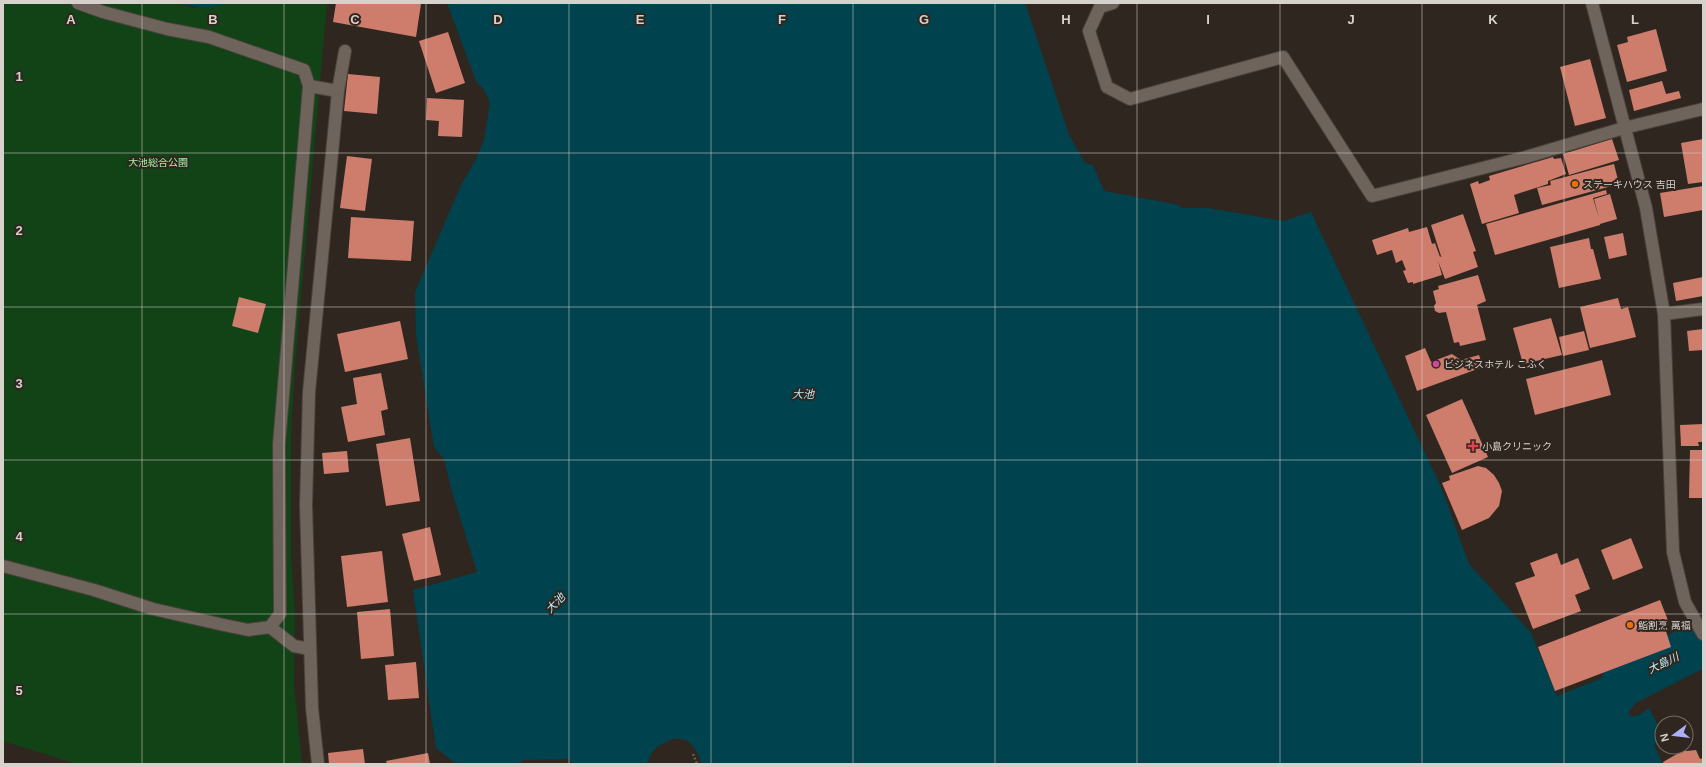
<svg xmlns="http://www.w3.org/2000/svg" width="1706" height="767" font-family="Helvetica,'Noto Sans JP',sans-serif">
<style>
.green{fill:#114317}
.water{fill:#00434f}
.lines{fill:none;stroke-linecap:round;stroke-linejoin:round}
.river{stroke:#00434f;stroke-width:46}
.building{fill:#ce7d6c}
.minor-casing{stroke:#49423c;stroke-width:14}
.path{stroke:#625b54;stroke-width:2.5;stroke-dasharray:2 2;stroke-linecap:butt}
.minor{stroke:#6e645b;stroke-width:12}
.grid{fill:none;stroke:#d7d1cc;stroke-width:1;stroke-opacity:0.55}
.food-dot{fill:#e8710a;stroke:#2f271f;stroke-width:1.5}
.hotel-dot{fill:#d1479c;stroke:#2f271f;stroke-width:1.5}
.health-dot{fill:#e0444e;stroke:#2f271f;stroke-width:1.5}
.labels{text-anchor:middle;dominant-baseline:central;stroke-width:4;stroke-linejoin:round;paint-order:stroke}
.park-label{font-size:10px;fill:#a2f5a6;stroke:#2f271f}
.poi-label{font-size:10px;fill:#d7d1cc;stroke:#2f271f;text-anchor:start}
.water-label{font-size:11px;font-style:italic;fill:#b9ebf7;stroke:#2f271f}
.grid-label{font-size:13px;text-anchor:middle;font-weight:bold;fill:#d7d1cc;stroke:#2f271f;stroke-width:4;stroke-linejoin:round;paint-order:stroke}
</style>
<rect width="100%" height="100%" fill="#2f271f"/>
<path class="green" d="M 3,3 L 178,3 L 193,8 L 229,3 L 327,3 L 295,365 L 291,434 L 291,555 L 295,615 L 294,685 L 302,764 L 77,764 L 3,741 Z"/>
<path class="water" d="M 178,3 L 229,3 C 211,9 195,8 178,3 Z
M 446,3 L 1025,3 L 1069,135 L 1085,163 L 1093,165 L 1104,191 L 1179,205 L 1181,208 L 1208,208 L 1284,221 L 1311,212 L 1441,487 L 1469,564 L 1531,633 L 1557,696 L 1617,672 L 1634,705 L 1628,713 L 1632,717 L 1641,714 L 1649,708 L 1662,734 L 1662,740 L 1654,745 L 1663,764 L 702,764 C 696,745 684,731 664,743 C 654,748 650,753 648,764 L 573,764 L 569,759 L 522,760 L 521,764 L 456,764 L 436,748 L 413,590 L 477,572 L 451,488 L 444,459 L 434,447 L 416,335 L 415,292 L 461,185 L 476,159 L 484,140 L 490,103 L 484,90 L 476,81 L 449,8 Z"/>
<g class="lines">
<path class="river" d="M 1624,683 L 1703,643"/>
</g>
<path class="building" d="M 336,3 L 421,4 L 416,37 L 333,22 Z
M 1656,29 L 1667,71 L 1627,82 L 1617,45 L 1628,42 L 1627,37 Z
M 448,32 L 465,83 L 436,93 L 419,41 Z
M 1590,59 L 1606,118 L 1575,126 L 1560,67 Z
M 348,74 L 380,77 L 377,114 L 344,111 Z
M 1662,81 L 1666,94 L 1679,91 L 1681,98 L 1634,111 L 1629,90 Z
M 427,98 L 464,100 L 462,137 L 438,136 L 439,121 L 426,120 Z
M 1612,139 L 1619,160 L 1569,175 L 1563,154 Z
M 1703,139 L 1703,182 L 1688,184 L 1681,143 Z
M 347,156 L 372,159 L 365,211 L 340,208 Z
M 1553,157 L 1554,159 L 1561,158 L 1566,174 L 1548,181 L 1548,184 L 1514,195 L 1519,213 L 1482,224 L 1470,184 L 1478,181 L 1479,184 L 1490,180 L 1489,176 Z
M 1614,164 L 1619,184 L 1542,205 L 1537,188 L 1551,185 L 1550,181 Z
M 1703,186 L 1703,210 L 1664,217 L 1660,193 Z
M 1606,190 L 1607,194 L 1593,198 L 1599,218 L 1594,199 L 1610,194 L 1617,219 L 1600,224 L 1600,225 L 1495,255 L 1486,224 Z
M 1463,214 L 1476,251 L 1473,252 L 1478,267 L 1445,279 L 1438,261 L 1442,275 L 1413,284 L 1413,282 L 1408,283 L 1403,271 L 1406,270 L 1402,260 L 1396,263 L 1392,250 L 1377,255 L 1372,240 L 1408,228 L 1409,232 L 1427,227 L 1432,244 L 1435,243 L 1440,257 L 1437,258 L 1442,256 L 1441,256 L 1431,225 Z
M 351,217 L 414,221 L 411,261 L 348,258 Z
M 1623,233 L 1627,255 L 1609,259 L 1604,237 Z
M 1589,238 L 1591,249 L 1593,249 L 1601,279 L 1559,288 L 1550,247 Z
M 1478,275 L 1486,301 L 1477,305 L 1486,340 L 1460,346 L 1459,342 L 1454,343 L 1446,312 L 1439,313 L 1435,311 L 1434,306 L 1436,303 L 1433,291 L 1439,289 L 1438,286 Z
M 1703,277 L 1703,296 L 1676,301 L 1673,283 Z
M 239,297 L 266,304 L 258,333 L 232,326 Z
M 1618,298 L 1621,309 L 1628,307 L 1636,337 L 1590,348 L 1580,307 Z
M 1551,318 L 1562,355 L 1523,364 L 1513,328 Z
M 400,321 L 408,359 L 345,372 L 337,334 Z
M 1703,329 L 1703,350 L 1689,351 L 1687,331 Z
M 1584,331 L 1589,350 L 1563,356 L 1559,337 Z
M 1425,348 L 1431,362 L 1452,354 L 1461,360 L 1479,355 L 1483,367 L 1417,391 L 1405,356 Z
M 1602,360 L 1611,395 L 1535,415 L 1526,379 Z
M 381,373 L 388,409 L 381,411 L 385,435 L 348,442 L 341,407 L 357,404 L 353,378 Z
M 1462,399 L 1488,457 L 1452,473 L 1426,415 Z
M 1703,424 L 1703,442 L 1698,442 L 1699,446 L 1681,446 L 1680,425 Z
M 410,438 L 420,501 L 386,506 L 376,444 Z
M 1690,450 L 1703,450 L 1703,498 L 1689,498 Z
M 347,451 L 349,472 L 324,474 L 322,453 Z
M 1478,466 L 1486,468 L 1494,475 L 1499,483 L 1502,491 L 1499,506 L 1489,518 L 1462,530 L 1442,483 L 1450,480 L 1449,476 Z
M 430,527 L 441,575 L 414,581 L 402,534 Z
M 1631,538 L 1643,568 L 1613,580 L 1601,550 Z
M 382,551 L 388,602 L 347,607 L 341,556 Z
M 1557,553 L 1561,565 L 1578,558 L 1590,589 L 1575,595 L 1581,611 L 1533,629 L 1515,583 L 1535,576 L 1530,563 Z
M 1660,600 L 1669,623 L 1664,625 L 1671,647 L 1555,691 L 1538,647 Z
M 390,609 L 394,656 L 361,659 L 357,612 Z
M 416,662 L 419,698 L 388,700 L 385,665 Z
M 363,749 L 365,764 L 329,764 L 328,753 Z
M 1684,750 L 1687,751 L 1696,750 L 1700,759 L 1703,758 L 1703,764 L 1664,764 L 1663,762 Z
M 428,753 L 430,764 L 387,764 L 386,761 Z"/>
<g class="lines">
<g class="minor-casing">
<path id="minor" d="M 78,3 L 103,12 L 167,29 L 209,37 L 304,70 L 309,86 L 338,91
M 1113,3 L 1100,7 L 1089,31 L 1107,87 L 1130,99 L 1283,57 L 1372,196 L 1526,157 L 1624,128 L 1703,109
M 1592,3 L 1646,208 L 1664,314 L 1673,552 L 1685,602 L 1703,634
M 1664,314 L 1703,309
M 3,566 L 94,590 L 153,609 L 224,625 L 248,630 L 270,627 L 280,614 L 279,444 L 309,86
M 270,627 L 294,646 L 310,649
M 318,764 L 312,708 L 306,505 L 309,392 L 338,91 L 345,51"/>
</g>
<path class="path" d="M 693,754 L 697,764"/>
<use href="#minor" class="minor"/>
</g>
<path class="grid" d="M 142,3 L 142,764M 284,3 L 284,764M 426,3 L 426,764M 569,3 L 569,764M 711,3 L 711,764M 853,3 L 853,764M 995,3 L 995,764M 1137,3 L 1137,764M 1280,3 L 1280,764M 1422,3 L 1422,764M 1564,3 L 1564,764M 3,153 L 1703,153M 3,307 L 1703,307M 3,460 L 1703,460M 3,614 L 1703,614"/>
<g class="food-dot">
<circle cx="1575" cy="184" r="4"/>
<circle cx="1630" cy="625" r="4"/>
</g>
<circle class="hotel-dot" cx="1436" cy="364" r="4"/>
<path class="health-dot" d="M1471 440h4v4h4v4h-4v4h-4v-4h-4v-4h4z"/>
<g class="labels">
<g class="park-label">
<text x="158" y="162">大池総合公園</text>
</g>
<g class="poi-label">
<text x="1583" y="184">ステーキハウス 吉田</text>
<text x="1444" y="364">ビジネスホテル こふく</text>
<text x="1482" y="446">小島クリニック</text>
<text x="1638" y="625">鮨割烹 萬福</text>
</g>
<g class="water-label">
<text x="803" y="394">大池</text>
<text transform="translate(555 603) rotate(-46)">大池</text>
<text transform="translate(1663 663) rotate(-26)">大島川</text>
</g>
</g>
<g class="grid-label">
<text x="71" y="24">A</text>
<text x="213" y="24">B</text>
<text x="355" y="24">C</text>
<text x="498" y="24">D</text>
<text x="640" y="24">E</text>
<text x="782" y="24">F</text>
<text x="924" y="24">G</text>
<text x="1066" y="24">H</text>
<text x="1208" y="24">I</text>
<text x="1351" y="24">J</text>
<text x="1493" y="24">K</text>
<text x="1635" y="24">L</text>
<text x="19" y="81">1</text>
<text x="19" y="235">2</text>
<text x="19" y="388">3</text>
<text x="19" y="541">4</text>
<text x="19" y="695">5</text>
</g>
<rect width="1706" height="767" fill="none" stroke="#d7d1cc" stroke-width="8"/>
<g transform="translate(1674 735) rotate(255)"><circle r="19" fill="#2f271f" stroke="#726b64"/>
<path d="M0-3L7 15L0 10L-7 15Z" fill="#adaffb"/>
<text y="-6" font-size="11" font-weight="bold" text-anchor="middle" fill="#d7d1cc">N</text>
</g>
</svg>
